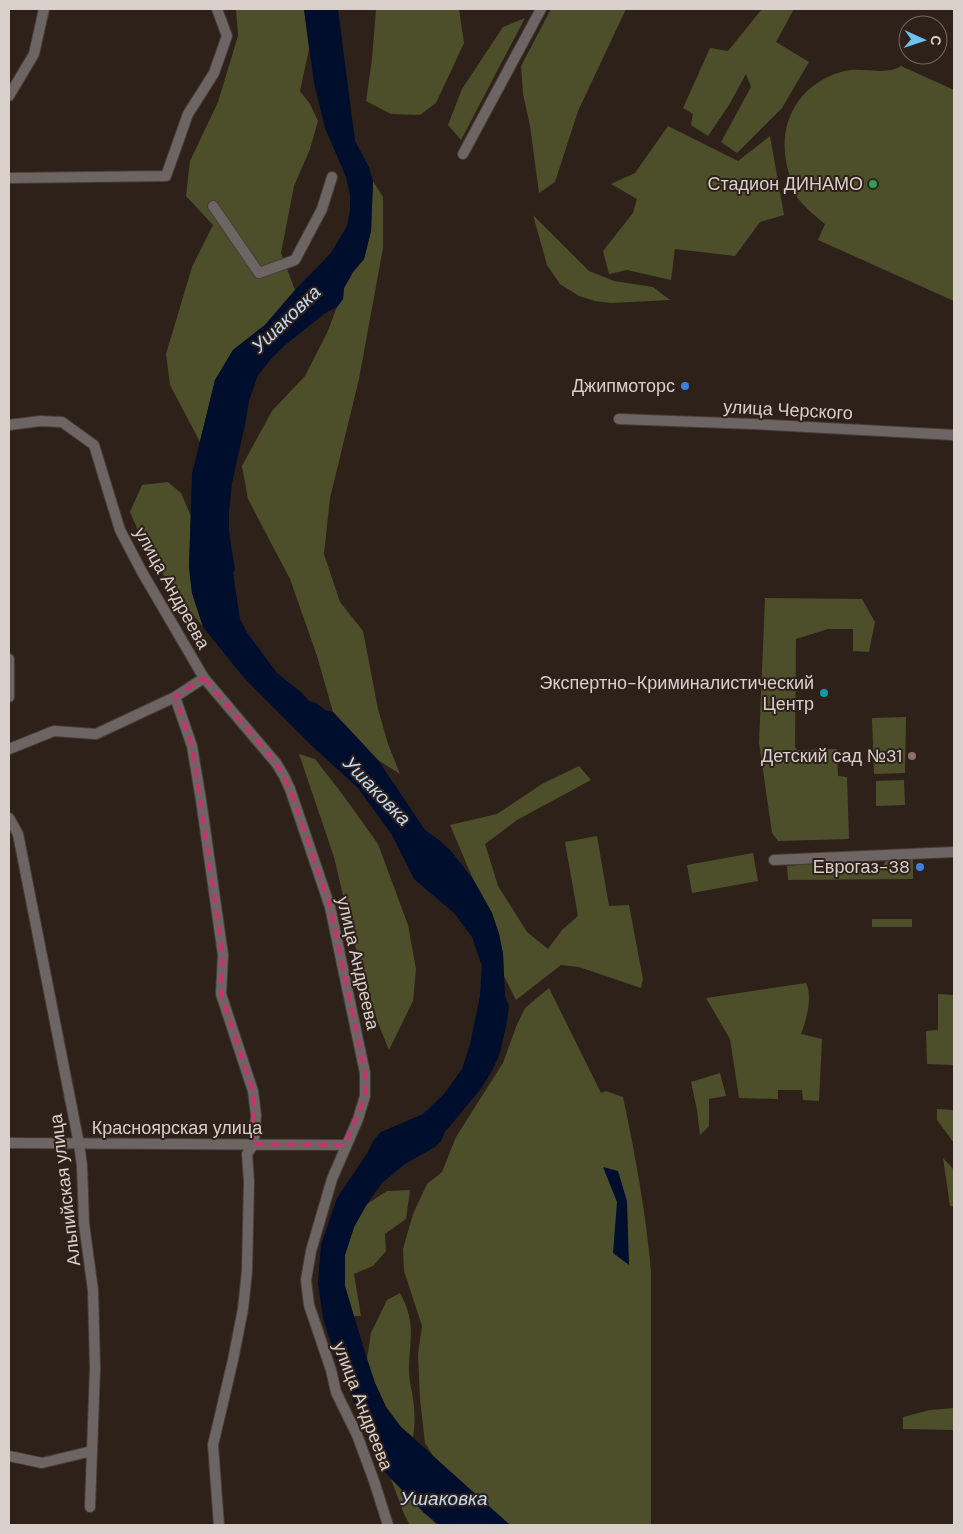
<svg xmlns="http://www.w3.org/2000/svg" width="963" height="1534" font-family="'DM Sans',sans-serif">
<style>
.green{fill:#4d4f2a}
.water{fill:#000e2e}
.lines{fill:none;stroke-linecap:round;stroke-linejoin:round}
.minor-casing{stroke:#493d36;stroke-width:12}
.tertiary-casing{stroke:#493d36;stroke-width:12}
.minor{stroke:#6d6564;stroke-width:10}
.tertiary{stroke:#6d6564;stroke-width:10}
.marked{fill:none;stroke:#c5346c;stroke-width:4;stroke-dasharray:10 6;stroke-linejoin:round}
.leisure-dot{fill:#2e9e5b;stroke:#2e211a;stroke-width:2}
.shop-dot{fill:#3f7fe0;stroke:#2e211a;stroke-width:2}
.culture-dot{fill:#0f9aa8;stroke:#2e211a;stroke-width:2}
.education-dot{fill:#8d6e63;stroke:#2e211a;stroke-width:2}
.labels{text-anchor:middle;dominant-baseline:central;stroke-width:4;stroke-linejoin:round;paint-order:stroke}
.poi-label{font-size:18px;fill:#d9d0cc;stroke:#2e211a;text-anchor:end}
.street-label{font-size:18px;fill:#d9d0cc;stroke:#2e211a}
.water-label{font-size:19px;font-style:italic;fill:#c2d9f6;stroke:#2e211a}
</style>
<rect width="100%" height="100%" fill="#2e211a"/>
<path class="green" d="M 236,9 L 304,9 L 309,49 L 300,91 L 310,104 L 318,121 L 310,149 L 294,186 L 281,253 L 295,290 L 265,325 L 233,350 L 215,380 L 200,442 L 170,385 L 166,354 L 192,267 L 213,225 L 186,196 L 190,161 L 218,102 L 238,36 Z
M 376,9 L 459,9 L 464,43 L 436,103 L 420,115 L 391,114 L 366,101 L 372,59 Z
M 551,9 L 626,9 L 578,111 L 555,182 L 539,193 L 530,126 L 523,94 L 521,66 Z
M 762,9 L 794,9 L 776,42 L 809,62 L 782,108 L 737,153 L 721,142 L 751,87 L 746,74 L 729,105 L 708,136 L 691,125 L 693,114 L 683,108 L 710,48 L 728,51 Z
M 525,18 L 461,140 L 448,125 L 462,89 L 503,27 Z
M 901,66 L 954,90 L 954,301 L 818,240 L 825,224 C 815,216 804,207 797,197 C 795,192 794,187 792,182 C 773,135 791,87 841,72 C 861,65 884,77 901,66 Z
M 668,126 L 738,161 L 770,136 L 784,215 L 760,222 L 735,256 L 675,249 L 671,280 L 627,270 L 609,274 L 603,251 L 633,213 L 637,199 L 611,184 L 635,173 Z
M 373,181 L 383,197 L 383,248 L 359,379 L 330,498 L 324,554 L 340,602 L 363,631 L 378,709 L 388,744 L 400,774 L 378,760 L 333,712 L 317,656 L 290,579 L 248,499 L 242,466 L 272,411 L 305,376 L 327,333 L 337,307 L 343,299 L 344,288 L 353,272 L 364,259 L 371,231 Z
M 533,215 L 589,271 L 614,281 L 653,287 L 670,300 L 611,303 L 595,301 L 579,296 L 560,284 L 547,265 Z
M 168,482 L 181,493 L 191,516 L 189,567 L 192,593 L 203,627 L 176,593 L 147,551 L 130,512 L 142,485 Z
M 765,598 L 862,599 L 875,622 L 869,652 L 853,651 L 853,629 L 828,629 L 796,639 L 795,747 L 797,750 L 837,749 L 838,776 L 847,777 L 849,839 L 778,841 L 772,833 L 759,743 Z
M 906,717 L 905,773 L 874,774 L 872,718 Z
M 299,754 L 315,759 L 343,795 L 378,844 L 408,925 L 416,969 L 413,1001 L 389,1050 L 378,1023 L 354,942 L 334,857 Z
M 579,766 L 591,780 L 517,820 L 485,844 L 498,886 L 527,932 L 548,949 L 562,930 L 578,916 L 565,842 L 597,836 L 609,906 L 629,905 L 643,979 L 641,988 L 579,967 L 561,965 L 516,1000 L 504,976 L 503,954 L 499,934 L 492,913 L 473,879 L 450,825 L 497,814 L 542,784 Z
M 904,780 L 905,805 L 876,806 L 876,781 Z
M 753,853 L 758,881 L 692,893 L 687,865 Z
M 913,859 L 913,879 L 788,880 L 787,866 L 854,860 L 860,869 L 882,868 L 886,860 Z
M 872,919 L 912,919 L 912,927 L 872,927 Z
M 806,983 C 813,996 806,1021 801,1034 L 822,1039 L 819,1101 L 803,1100 L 802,1090 L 778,1090 L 778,1099 L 739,1098 L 730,1039 L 706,998 Z
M 549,988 L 601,1093 L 606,1091 L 623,1097 C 635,1154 646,1213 651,1271 L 651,1525 L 510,1525 L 435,1459 L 425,1443 L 420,1399 L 418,1354 L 422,1326 L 404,1271 L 403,1249 L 413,1214 L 427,1184 L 442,1172 L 456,1137 L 503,1063 L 516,1027 L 525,1008 Z
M 938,994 L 954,995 L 954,1065 L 927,1064 L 926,1031 L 938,1030 Z
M 720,1073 L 726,1096 L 709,1099 L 709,1126 L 700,1135 L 697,1110 L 691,1082 Z
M 937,1109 L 954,1110 L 954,1143 L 937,1120 Z
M 943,1158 L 954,1170 L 954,1206 L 950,1206 Z
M 410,1190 L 406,1219 L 385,1234 L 386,1251 L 373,1266 L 354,1274 L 361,1316 L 353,1316 L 345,1286 L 345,1255 L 354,1227 L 367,1204 L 387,1191 Z
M 400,1293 C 417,1324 409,1340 409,1372 C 409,1381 412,1390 413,1399 C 415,1412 415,1425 413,1437 L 401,1427 L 386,1407 L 375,1383 L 367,1359 L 371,1333 L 387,1300 Z
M 954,1408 L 954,1430 L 903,1429 L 903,1417 L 930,1410 Z
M 391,1479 L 437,1525 L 410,1525 L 404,1514 Z"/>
<path class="water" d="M 304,9 L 338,9 L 355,141 L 369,167 L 373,181 L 371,231 L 364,259 L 353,272 L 344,288 L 343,299 L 337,307 L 324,314 L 284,346 L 271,359 L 258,375 L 249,401 L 245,425 L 232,483 L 229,512 L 229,532 L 235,570 L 233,573 L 240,619 L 248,634 L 277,673 L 302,693 L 309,701 L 316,703 L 325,710 L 333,712 L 378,760 L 425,830 L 439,840 L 451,851 L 473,879 L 492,913 L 499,934 L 503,954 L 505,996 L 509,1006 L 507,1022 L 500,1053 L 492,1071 L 480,1090 L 445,1132 L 441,1141 L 435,1147 L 405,1164 L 382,1183 L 367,1204 L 354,1227 L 345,1255 L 345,1286 L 367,1359 L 375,1383 L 386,1407 L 401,1427 L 510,1525 L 440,1525 L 424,1513 L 385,1472 L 368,1438 L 335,1356 L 323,1318 L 318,1283 L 321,1245 L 337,1198 L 368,1152 L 373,1141 L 381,1132 L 423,1114 L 444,1094 L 462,1069 L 470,1044 L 480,996 L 482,966 L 472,937 L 454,913 L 414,879 L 392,835 L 358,788 L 311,745 L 245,679 L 203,627 L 192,593 L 189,567 L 192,474 L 215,380 L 233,350 L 265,325 L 295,290 L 331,253 L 347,226 L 350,211 L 350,195 L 346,177 L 325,128 L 314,83 Z
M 603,1167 L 618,1171 L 627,1201 L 629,1265 L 613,1253 L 617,1202 Z"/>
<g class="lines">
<g class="minor-casing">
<path id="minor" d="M 463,154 L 541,9
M 9,178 L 166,176 L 188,114 L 214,73 L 227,36 L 217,9
M 213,206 L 259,273 L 295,260 L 322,209 L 332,177
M 619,419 L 753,424 L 954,435
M 9,425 L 40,421 L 62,422 L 94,445 L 120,530 L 142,572 L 204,678 L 276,763 L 284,776 L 290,789 L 330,907 L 365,1073 L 365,1096 L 358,1119 L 332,1179 L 311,1251 L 306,1280 L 309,1305 L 331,1370 L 336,1392 L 357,1435 L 374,1481 L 388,1525
M 9,659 L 9,697
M 175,697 L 192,746 L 201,800 L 223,955 L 221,994 L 253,1091 L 256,1115 L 254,1144 L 247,1154 L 249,1181 L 247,1271 L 243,1309 L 233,1360 L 213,1445 L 219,1525
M 9,749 L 54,731 L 96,734 L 175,697 L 204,678
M 9,818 L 18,834 L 79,1144 L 82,1166 L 84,1224 L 93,1290 L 95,1368 L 90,1507
M 774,860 L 954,852
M 9,1143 L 345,1145
M 9,1456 L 42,1463 L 92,1451"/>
</g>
<g class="tertiary-casing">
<path id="tertiary" d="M 9,96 L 34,54 L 44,9"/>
</g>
<use href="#minor" class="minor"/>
<use href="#tertiary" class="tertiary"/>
</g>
<path class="marked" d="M 204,678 L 276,763 L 290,789 L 330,907 L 365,1073 L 365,1096 L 345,1145 L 254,1144 L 253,1091 L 221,994 L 223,955 L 192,746 L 175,697 Z"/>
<circle class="leisure-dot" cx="873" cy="184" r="5"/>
<g class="shop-dot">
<circle cx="685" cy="386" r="5"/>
<circle cx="920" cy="867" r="5"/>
</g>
<circle class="culture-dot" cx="824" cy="693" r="5"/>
<circle class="education-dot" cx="912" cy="756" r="5"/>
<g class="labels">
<g class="poi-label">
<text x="863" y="184">Стадион ДИНАМО</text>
<text x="675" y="386">Джипмоторс</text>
<text x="814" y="683">Экспертно-Криминалистический<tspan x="814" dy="21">Центр</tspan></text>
<text x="902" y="756">Детский сад №31</text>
<text x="910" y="867">Еврогаз-38</text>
</g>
<g class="street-label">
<text transform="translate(788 410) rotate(3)">улица Черского</text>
<text transform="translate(172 588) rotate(61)">улица Андреева</text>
<text transform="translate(358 963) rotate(77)">улица Андреева</text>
<text x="177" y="1128">Красноярская улица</text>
<text transform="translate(65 1190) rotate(-97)">Альпийская улица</text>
<text transform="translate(363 1406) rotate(69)">улица Андреева</text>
</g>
<g class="water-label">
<text transform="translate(286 319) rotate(-44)">Ушаковка</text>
<text transform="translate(377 791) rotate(46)">Ушаковка</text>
<text x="444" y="1498">Ушаковка</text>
</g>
</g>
<rect width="963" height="1534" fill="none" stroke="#d9d0cc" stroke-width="20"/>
<g transform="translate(923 40) rotate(93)"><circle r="24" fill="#2e211a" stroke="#726761"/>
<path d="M0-4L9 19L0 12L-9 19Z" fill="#6bc3f2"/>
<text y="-8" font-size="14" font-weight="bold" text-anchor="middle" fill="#d9d0cc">С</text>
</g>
</svg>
